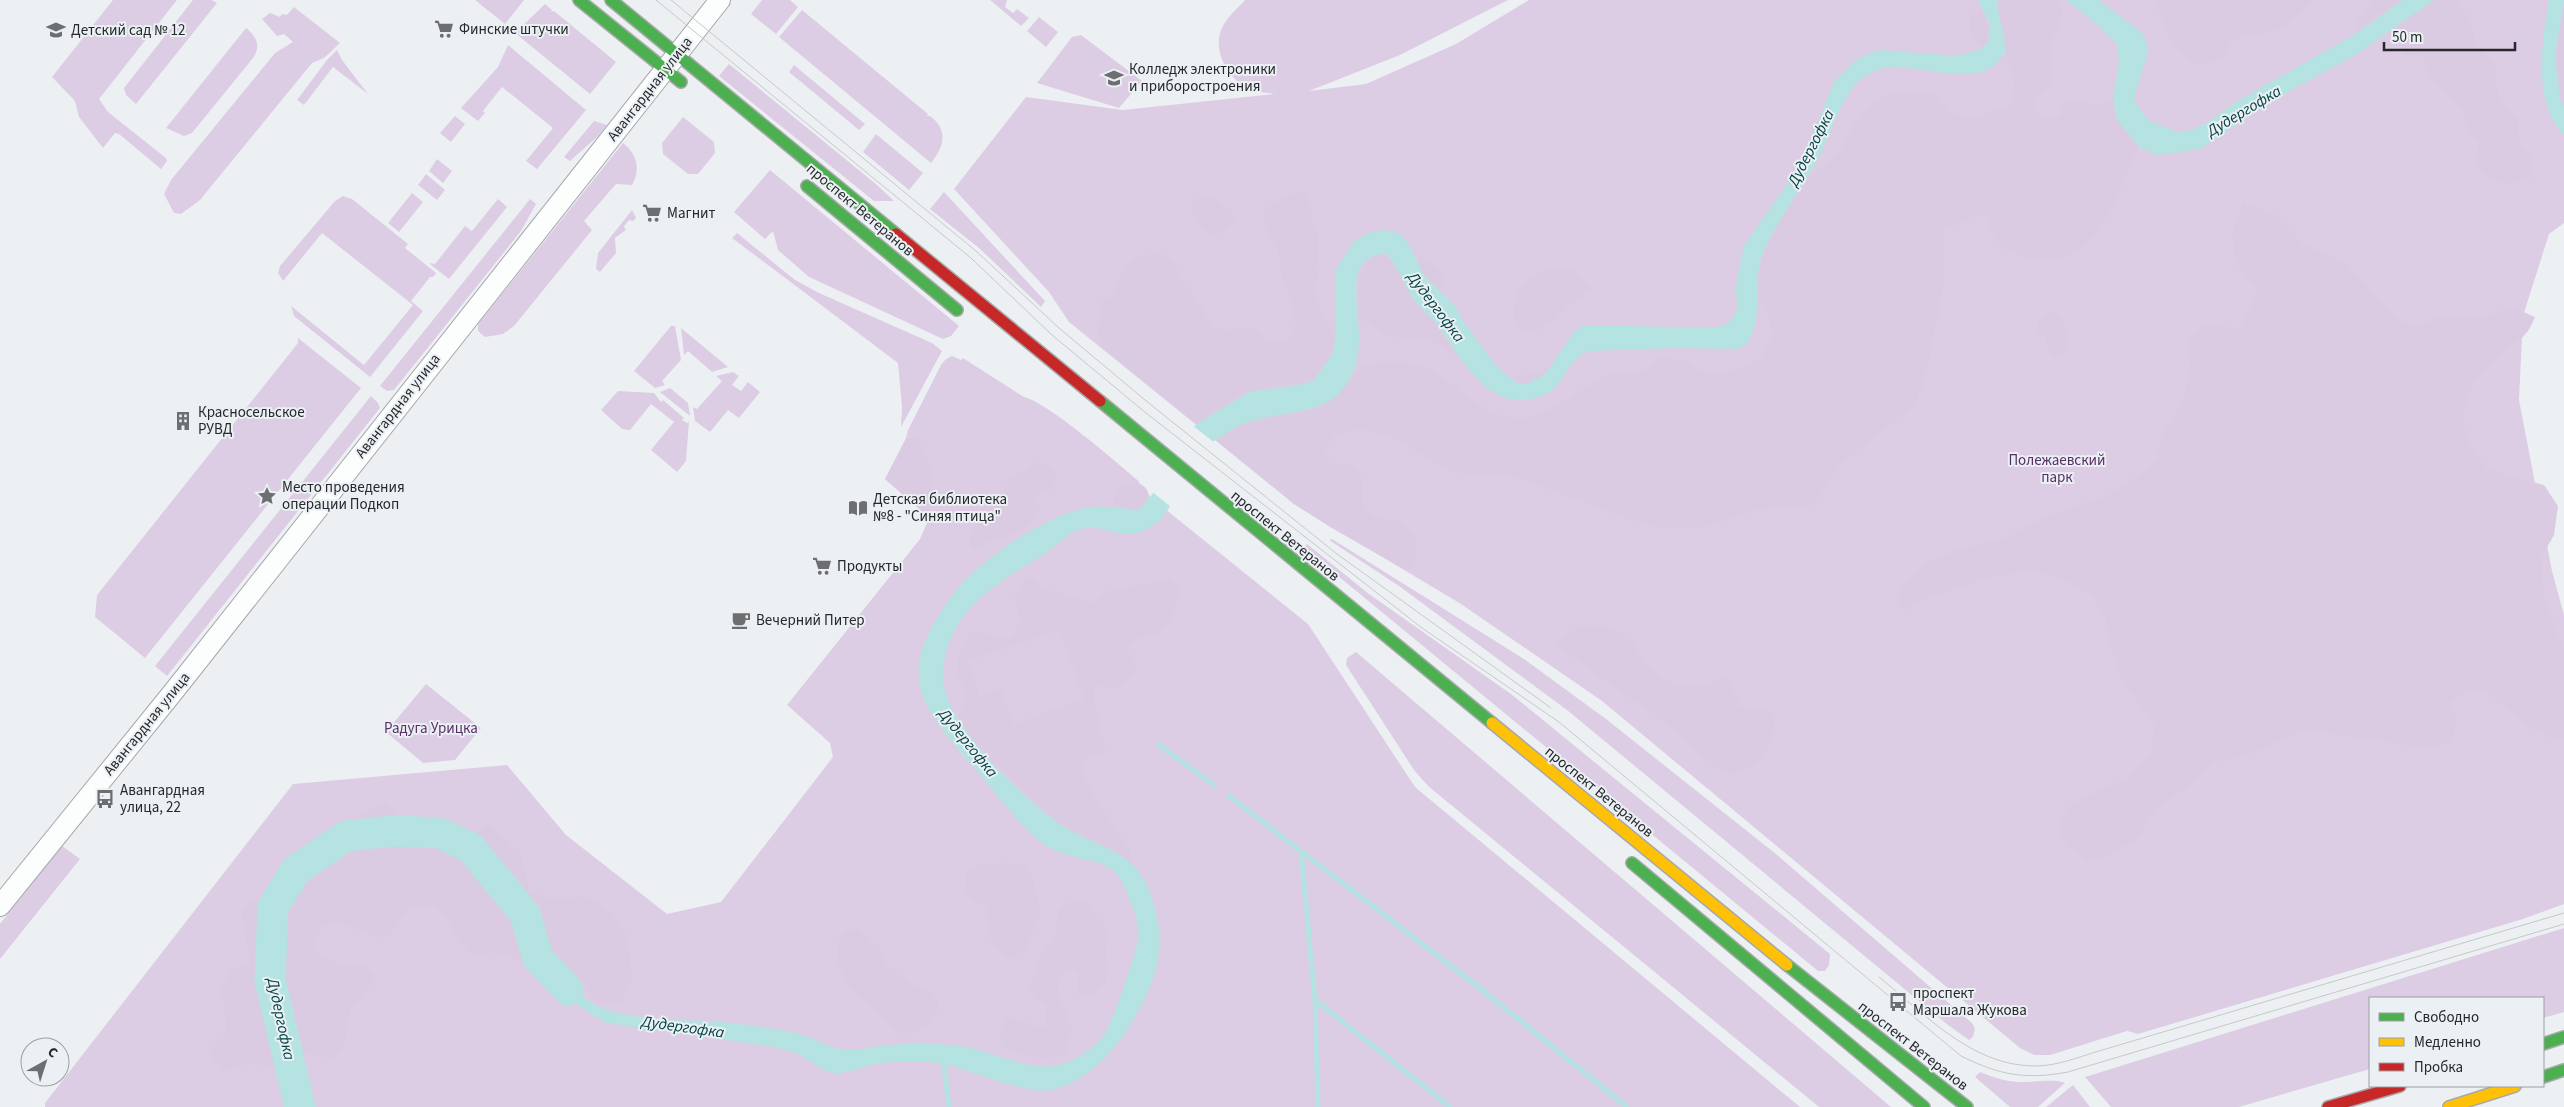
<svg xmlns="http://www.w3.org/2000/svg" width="2564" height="1107" font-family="'Source Sans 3',sans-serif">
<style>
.green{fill:#dccde4}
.forest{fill:#dbcbe2;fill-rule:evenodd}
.water{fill:#b4e3e2}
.pier{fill:#edf0f3}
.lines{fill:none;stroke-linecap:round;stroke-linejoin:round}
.stream{stroke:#b4e3e2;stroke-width:5}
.river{stroke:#b4e3e2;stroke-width:31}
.street-casing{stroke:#a6a8aa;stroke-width:22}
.fast-casing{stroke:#a6a8aa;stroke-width:14}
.slow-casing{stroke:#a6a8aa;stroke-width:14}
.jam-casing{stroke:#a6a8aa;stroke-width:14}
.street{stroke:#fcfdfd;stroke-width:20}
.fast{stroke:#4caf50;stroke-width:11}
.slow{stroke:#ffc107;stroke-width:11}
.jam{stroke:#c62828;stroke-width:11}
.tram{stroke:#c7c7c8;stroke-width:1}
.labels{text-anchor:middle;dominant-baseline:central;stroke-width:4;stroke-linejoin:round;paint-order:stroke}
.poi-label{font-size:15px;fill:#26282a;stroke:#ebf0f5;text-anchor:start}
.street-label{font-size:15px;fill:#26282a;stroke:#ebf0f5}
.park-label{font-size:15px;fill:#582f62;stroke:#ebf0f5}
.water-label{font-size:16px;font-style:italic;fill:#024240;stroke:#ebf0f5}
</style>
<rect width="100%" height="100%" fill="#edf0f3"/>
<path class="green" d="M 113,0 L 177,0 L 99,99 L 108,112 L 166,158 L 167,161 L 161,169 L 119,134 L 115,133 L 103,148 L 79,117 L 75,101 L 52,77 Z
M 193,0 L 212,0 L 217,3 L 136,104 L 126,95 L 124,88 Z
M 475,0 L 524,0 L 505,24 Z
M 762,0 L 790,0 L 798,7 L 776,34 L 751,14 Z
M 990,0 L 1007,0 L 1005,7 L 1013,13 L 1017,9 L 1029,18 L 1021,26 Z
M 1245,0 L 1508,0 L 1400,55 L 1309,91 L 1366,84 L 1456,44 L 1529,0 L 2564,0 L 2564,223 L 2549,234 L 2523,316 L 2519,400 L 2552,571 L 2564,615 L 2564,904 L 2523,919 L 2138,1034 L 2127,1031 L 2050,1055 L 2034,1055 L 2020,1048 L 1602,701 L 1461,604 L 1294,504 L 1069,322 L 1049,292 L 954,189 L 1026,97 L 1123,110 L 1274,94 C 1267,92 1258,93 1251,90 C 1229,81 1211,50 1222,28 C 1227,17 1237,9 1245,0 Z
M 545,4 L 552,10 L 551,12 L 554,11 L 616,62 L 590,94 L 515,33 Z
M 294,7 L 340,43 L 324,58 L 312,63 L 200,200 L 181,214 L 174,213 L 164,194 L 171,180 L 275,53 L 293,42 L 284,34 L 277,36 L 262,19 L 270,13 L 280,17 L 282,14 L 287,15 Z
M 802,10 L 928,114 L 927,116 L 930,116 C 949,130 944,147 931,163 L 779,37 Z
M 1039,17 L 1058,32 L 1046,47 L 1027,31 Z
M 246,28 C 257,37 261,46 253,58 L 192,133 L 184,136 L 166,128 Z
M 1081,35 L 1142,81 L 1119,108 L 1037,83 L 1072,37 Z
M 508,45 L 586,110 L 537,169 L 526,161 L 553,128 L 502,87 L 483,111 L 485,113 L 478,121 L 461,108 L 498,67 Z
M 337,50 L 342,60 L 368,94 L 333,67 L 304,105 L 297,100 L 327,60 Z
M 729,64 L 877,185 L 894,201 L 874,201 L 719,76 Z
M 794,65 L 865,124 L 859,130 L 789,72 Z
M 455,116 L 465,124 L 451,142 L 440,133 Z
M 683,117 L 714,142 L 715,153 L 698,174 L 688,174 L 663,154 L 662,143 Z
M 594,121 L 607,125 L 598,136 L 570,161 L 564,157 Z
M 876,134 L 923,173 L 909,190 L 863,152 Z
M 623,143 C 637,154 641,169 632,185 L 616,184 L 584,221 L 592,230 L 514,326 L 503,334 L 485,337 L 478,331 L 478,324 Z
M 437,159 L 452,171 L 443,183 L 429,171 Z
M 770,170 L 959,326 L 951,336 L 943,339 L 809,277 L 778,250 L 773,231 L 765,239 L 734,212 Z
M 426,174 L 445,190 L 437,200 L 418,185 Z
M 944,192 L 1045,301 L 1041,307 L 979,248 L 930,209 Z
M 412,193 L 423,202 L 399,232 L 388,223 Z
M 343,196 L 352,199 L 408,244 L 405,248 L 436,273 L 433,277 L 430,277 L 411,301 L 423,311 L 370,377 L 294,316 L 291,306 L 364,365 L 413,305 L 322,233 L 283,281 L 278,273 L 280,266 L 335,201 Z
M 498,199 L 507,207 L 449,279 L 431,265 L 430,263 L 435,264 L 465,226 L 472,231 Z
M 530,199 L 536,204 L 521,231 L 394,390 L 387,391 L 380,386 Z
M 632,210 L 636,218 L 633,221 L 629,220 L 624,226 L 626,230 L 615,238 L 616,253 L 600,272 L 596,269 L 598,253 Z
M 737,233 L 795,280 L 819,293 L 932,343 L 942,351 L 901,427 L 902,407 L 898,363 L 732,238 Z
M 671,326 L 675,326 L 681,360 L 662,381 L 665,385 L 655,388 L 634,371 Z
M 681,328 L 728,367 L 712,372 L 688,351 L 684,355 Z
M 298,338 L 361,388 L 145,658 L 95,617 L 97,595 L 298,343 Z
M 952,356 L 961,360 L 963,358 L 1024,397 C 1049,403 1117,463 1140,482 L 1134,484 L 1308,624 L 1415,787 L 1800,1107 L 45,1107 L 45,1103 L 293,784 L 507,765 L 566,835 L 667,914 L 721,902 L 833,757 L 830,743 L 787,705 L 920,539 L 927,523 L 919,509 L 885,479 L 909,437 L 906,438 L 908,430 L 941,365 L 946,359 Z
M 733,372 L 739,376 L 732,385 L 741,391 L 748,382 L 760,392 L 739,418 L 728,410 L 710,432 L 695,421 L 693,407 L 697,409 L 722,381 L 716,376 Z
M 670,388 L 688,403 L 690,416 L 660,392 Z
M 618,391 L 654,393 L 661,402 L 663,400 L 684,418 L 682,420 L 687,423 L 689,422 L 686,461 L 677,472 L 651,450 L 674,422 L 651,404 L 630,430 L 622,429 L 601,410 Z
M 371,396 L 378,403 L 380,408 L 167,676 L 155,666 Z
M 1332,539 L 1524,659 L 1606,719 L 1776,854 L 1972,1023 L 1975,1029 L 1973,1037 L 1969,1040 L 1948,1025 L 1567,710 L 1399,586 L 1329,540 Z
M 1307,544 L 1369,594 L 1511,694 L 1830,954 L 1829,965 L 1825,971 L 1818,971 L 1304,548 Z
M 1356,652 L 1891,1107 L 1819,1107 L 1428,786 L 1414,770 L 1346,665 L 1347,658 Z
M 426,684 L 481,728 L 455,760 L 423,763 L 386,732 Z
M 62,846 L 80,859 L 0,959 L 0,924 Z
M 2564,928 L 2564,1012 L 2543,1018 L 2543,998 L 2370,998 L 2370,1069 L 2239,1107 L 2111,1107 L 2085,1077 Z
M 1980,1072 C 1992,1077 2004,1081 2018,1082 C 2030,1083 2055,1078 2065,1083 L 2038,1107 L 2010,1107 L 1975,1077 Z
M 2073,1085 L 2090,1107 L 2046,1107 Z"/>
<path class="forest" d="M 1997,0 L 2060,0 L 2062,15 L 2051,48 L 2052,69 L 2050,85 L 2037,98 L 2034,110 L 2043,116 L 2060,116 L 2066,100 L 2084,101 L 2096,107 L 2113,100 L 2117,120 L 2139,147 C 2114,198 2099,273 2026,258 C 2002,253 1993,239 1987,217 L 1976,214 L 1962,223 L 1945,229 L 1943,246 L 1945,273 L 1929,362 L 1916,404 L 1839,466 L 1813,505 L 1756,510 L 1700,529 L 1653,527 L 1608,512 L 1521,478 L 1450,472 L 1397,440 L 1379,434 L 1357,429 L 1335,435 L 1324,451 L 1330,463 L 1357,466 L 1361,475 L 1363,504 L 1375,517 L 1400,522 L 1414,533 L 1417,551 L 1415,565 L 1407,571 L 1330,527 L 1294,504 L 1216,440 C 1236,426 1254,416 1278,413 C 1294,412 1309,413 1323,405 C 1351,388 1349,360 1389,362 C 1398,362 1410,362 1419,365 C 1458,379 1486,428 1532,416 C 1557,410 1579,389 1602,378 C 1616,371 1632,373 1646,369 C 1651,367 1657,360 1661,357 L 1686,361 L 1700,370 L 1711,372 L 1738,370 L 1761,359 L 1771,336 L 1770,319 L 1757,297 L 1762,257 L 1777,226 L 1802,186 L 1841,149 L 1860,115 L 1886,95 L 1909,93 L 1937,95 L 1951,114 L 1979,116 L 2010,106 L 2014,83 L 2005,53 L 2004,31 L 1998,11 Z
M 2156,0 L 2313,0 C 2301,14 2286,29 2267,33 C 2260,34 2251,33 2244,36 C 2240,38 2233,40 2230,43 C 2226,48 2226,56 2220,59 C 2183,80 2162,28 2156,0 Z
M 2372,0 L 2403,0 L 2358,29 L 2356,23 Z
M 2434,0 L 2457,0 L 2470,20 L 2476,47 L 2496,63 C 2495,93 2496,96 2518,117 L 2519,141 L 2533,159 L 2531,178 C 2504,187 2494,185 2474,165 L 2479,144 L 2465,126 L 2465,110 L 2430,78 L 2422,56 L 2405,55 L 2399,43 L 2397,25 Z
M 2564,3 L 2564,107 L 2560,98 L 2555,56 Z
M 1980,8 C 1989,22 1995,36 1981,49 L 1970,30 L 1970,18 Z
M 1304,191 L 1311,202 L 1311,219 L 1317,230 L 1319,271 L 1315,293 L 1322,313 L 1336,335 C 1324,398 1295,377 1250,392 C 1230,398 1214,413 1197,424 L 1103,348 L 1098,333 L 1101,302 L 1113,296 C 1124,264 1126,256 1161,253 L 1176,265 L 1181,280 L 1193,293 L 1214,328 L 1223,330 L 1243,327 L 1260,330 L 1266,341 L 1275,343 L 1292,337 L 1296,321 L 1289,295 L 1283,282 L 1278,249 L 1269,236 L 1262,214 C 1275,200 1286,194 1304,191 Z
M 1200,196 L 1210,196 L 1232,211 L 1234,220 L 1226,231 L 1212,235 C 1198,226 1191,221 1192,203 Z
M 2243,202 L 2274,213 L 2303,244 L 2347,264 L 2399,320 L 2419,327 L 2439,317 L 2484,317 L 2512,307 L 2535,317 C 2527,337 2521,338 2505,351 C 2477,374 2452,406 2470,443 C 2474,452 2481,461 2487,469 L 2544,485 L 2558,506 L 2554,535 L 2541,558 L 2544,597 L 2564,651 L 2564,738 L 2550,738 L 2527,726 L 2487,692 L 2468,691 L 2451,702 L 2457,720 L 2452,743 L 2432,747 L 2404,745 L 2306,730 L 2244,756 L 2215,762 L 2200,777 L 2155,810 L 2138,838 L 2112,854 L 2087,863 L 2066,844 L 2059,827 L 2070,805 L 2128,777 L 2152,752 L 2154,724 L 2123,682 L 2109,644 L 2105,616 L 2090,594 L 2061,578 L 2032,571 L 1995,576 L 1924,599 L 1904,611 L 1895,601 L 1905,583 L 1929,562 L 1959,549 L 2008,537 L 2052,514 L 2108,495 L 2139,475 L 2157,459 L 2163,434 L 2184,400 L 2190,367 L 2186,340 L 2206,325 L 2241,328 L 2257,289 L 2236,263 L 2232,234 Z
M 1376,253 L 1386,254 L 1395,263 L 1415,301 L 1430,315 L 1458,358 L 1435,342 L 1386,336 L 1359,317 C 1358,291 1353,270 1376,253 Z
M 1421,257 L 1430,260 L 1444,275 L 1444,283 L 1440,290 L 1425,277 L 1416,260 Z
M 1556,267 C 1579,268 1577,276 1593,289 C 1586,295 1577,298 1570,305 C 1553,322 1546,333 1520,330 L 1513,320 L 1516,293 L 1531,277 Z
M 2056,312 L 2062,317 L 2070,342 L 2064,353 L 2054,356 L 2047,347 L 2046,338 L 2037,331 L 2038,320 L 2046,313 Z
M 1552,364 C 1540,381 1525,391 1506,376 C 1524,376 1537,374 1552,364 Z
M 916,436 C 939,472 932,483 927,523 L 919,509 L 885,479 L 906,438 Z
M 1037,462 L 1048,465 L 1055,472 L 1055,482 L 1050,491 L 1036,495 L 1035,499 L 1040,508 C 1033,532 1020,525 1004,539 L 996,537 L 978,549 L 972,547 L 969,539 L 984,507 L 991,499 L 1000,496 L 1011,479 Z
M 1139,483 L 1146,488 L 1150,497 L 1140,509 L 1124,510 L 1115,506 C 1111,488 1123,483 1139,483 Z
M 1027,576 L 1046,589 L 1093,603 L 1110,589 L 1171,580 L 1180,592 C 1176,608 1170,628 1153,635 C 1139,641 1136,635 1126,649 L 1138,665 C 1124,690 1119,690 1093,684 L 1094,702 L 1106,753 L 1088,756 L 1081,767 L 1092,793 L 1130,850 L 1131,863 L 1094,840 L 1066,829 L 1034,802 L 977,745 L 958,719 L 966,698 L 957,670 L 960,651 L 971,631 L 1011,638 L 1020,618 L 1014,596 ZM 1060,630 L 1084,699 L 1013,724 L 1001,689 L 980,696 L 968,661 Z
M 1579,626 L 1611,627 L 1631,641 L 1644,662 L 1660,677 L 1679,684 L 1702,687 L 1724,676 L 1731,680 L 1739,706 L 1751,709 L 1765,707 L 1775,717 C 1775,746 1759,766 1733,775 L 1716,767 L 1653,713 L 1632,700 L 1554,643 Z
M 384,803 L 396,813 L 398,840 L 424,846 L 458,849 L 488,823 L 520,852 L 530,892 L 548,898 L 588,897 L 613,913 L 627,936 L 632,978 L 620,1003 L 597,1002 L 551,949 L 524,962 L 497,953 L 470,954 L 455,937 L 449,919 L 431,905 L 411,907 L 388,937 L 373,937 L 344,924 L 322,926 L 313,951 L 339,964 L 368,966 L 377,977 L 350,1010 L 344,1046 L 331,1059 L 308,1053 L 279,1073 L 254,1062 L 223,1072 L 208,1051 L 227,1033 L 222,990 L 231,970 L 250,964 L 241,909 L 271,891 L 312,838 Z
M 1004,863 L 1022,864 L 1032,877 L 1041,912 L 1027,946 L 1011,960 C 987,945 989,935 986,908 L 967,895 L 965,873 L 982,864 Z
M 1070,901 L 1085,902 L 1105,926 L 1109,937 L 1105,954 L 1109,971 L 1104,986 L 1091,996 L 1079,998 L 1078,971 L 1067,969 L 1058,979 L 1058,995 L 1071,1024 L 1071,1038 L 1066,1054 C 1044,1061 1023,1057 1002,1046 L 999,1032 L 1007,1018 C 1023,1017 1029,1027 1045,1027 L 1046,1006 L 1033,997 L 1030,987 L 1041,955 L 1056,934 L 1058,910 Z
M 859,929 L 880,948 L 886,964 L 913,985 L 933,993 L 939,1004 C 933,1028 926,1031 902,1034 L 879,1016 L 844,982 L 838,961 L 838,942 L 847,930 Z"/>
<path class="water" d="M 1978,0 L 1997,0 C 1998,18 2006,34 2005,53 C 2001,57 1997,64 1992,67 C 1963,87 1903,57 1872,72 C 1862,77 1854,85 1848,95 C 1834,116 1828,142 1815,164 C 1798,194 1775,223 1762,256 C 1751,287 1766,311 1747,344 L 1737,349 L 1676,348 L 1589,351 C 1567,358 1565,386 1544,395 C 1491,417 1464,363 1440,328 C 1432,317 1421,310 1414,300 C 1404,285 1399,267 1386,254 C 1372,253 1359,263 1357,278 C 1353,308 1366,341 1353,372 C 1331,426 1269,404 1228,432 C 1219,438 1207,444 1201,452 C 1183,473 1177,506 1155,524 C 1125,547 1107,522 1081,529 C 1068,532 1058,545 1046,553 C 1002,581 955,604 944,661 C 941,675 943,689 949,702 C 967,743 1027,802 1064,827 C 1085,840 1113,847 1132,864 C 1152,882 1162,925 1159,951 C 1156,979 1142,1007 1127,1030 C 1112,1054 1084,1081 1056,1089 C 1025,1098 966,1065 931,1062 C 912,1060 890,1061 872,1065 C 861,1067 849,1073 838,1073 C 822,1074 808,1057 793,1052 C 774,1046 753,1044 734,1041 C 691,1035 649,1029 607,1023 C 576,1007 555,987 533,962 L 545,954 C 562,974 579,1000 605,1009 C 652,1024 702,1018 749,1025 C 764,1028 789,1030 803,1035 C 819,1040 831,1049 848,1050 C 862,1050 876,1046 889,1045 C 915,1043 940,1043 965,1047 C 997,1052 1033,1075 1065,1063 C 1079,1058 1096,1047 1104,1035 C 1113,1021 1136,955 1138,938 C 1140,925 1134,910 1129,898 C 1125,888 1121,875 1111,869 C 1092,857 1062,859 1041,842 C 1020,826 999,797 981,776 C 920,705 891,678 954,593 C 977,561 1053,510 1092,507 C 1108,505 1124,510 1140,509 L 1159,486 L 1188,432 L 1197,424 L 1249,392 L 1303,384 L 1313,381 L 1319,373 L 1332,355 L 1336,335 L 1336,269 L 1354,241 L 1368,233 L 1383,230 L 1399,233 L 1409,244 L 1425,277 L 1454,304 L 1464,322 L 1496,366 L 1518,384 L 1527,384 L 1545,374 L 1574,332 L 1584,325 L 1715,328 L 1728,323 L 1733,317 L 1737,309 L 1736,286 L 1741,259 L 1745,244 L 1800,166 L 1834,82 L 1855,61 L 1867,54 L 1880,50 L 1958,56 L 1981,49 L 1987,44 L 1990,32 L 1989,23 Z
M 2066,0 L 2099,0 L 2142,33 L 2146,41 L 2148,54 L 2134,97 L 2136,104 L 2149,121 L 2178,132 L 2192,130 L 2206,123 L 2239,100 L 2354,35 L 2403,0 L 2434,0 L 2357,54 L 2268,103 L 2200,149 L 2157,155 L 2139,147 L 2117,120 L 2113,100 L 2119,62 L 2117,44 L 2094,22 Z
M 2549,0 L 2564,0 L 2555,56 L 2560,98 L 2564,107 L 2564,135 C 2532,101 2542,42 2549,0 Z"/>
<path class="pier" d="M 1192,425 L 1215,443 L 1203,452 L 1194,465 L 1187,482 L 1171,507 L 1151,491 L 1165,473 L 1173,450 Z"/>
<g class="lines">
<path class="stream" d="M 1158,744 L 1214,785
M 1229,796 L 1481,989 L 1627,1107
M 1301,851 L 1315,1000 L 1318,1107
M 1315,1000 L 1450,1107
M 943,1058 L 949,1107"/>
<path class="river" d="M 300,1107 L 270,980 L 273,907 L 296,870 L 346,836 L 393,831 L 440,833 L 471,848 L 525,914 L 538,958 L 568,990"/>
<g class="street-casing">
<path id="street" d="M 0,906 L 174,691 L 720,0"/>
</g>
<g class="fast-casing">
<path id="fast" d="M 579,0 L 681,82
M 611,0 L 896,234
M 807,186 L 957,310
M 1100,401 L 1492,723
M 1632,863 L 1924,1107
M 1787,965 L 1967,1107
M 2543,1044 L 2564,1037
M 2543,1077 L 2564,1070"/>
</g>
<g class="slow-casing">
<path id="slow" d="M 1492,723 L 1787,965
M 2449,1107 L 2515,1086"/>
</g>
<g class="jam-casing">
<path id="jam" d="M 896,234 L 1100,401
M 2328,1107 L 2400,1086"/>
</g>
<use href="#street" class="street"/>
<use href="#fast" class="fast"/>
<use href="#slow" class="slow"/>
<use href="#jam" class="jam"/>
<path class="tram" d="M 656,0 L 971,258 L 1052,335 L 1146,413 L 1422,628 L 1559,722 L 1961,1056 C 1999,1075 2026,1080 2068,1072 L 2564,924
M 671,0 L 976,251 L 1059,328 L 1145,400 L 1337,554 L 1551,708
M 1879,977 C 1926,1015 1972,1066 2035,1066 C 2057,1066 2079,1057 2099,1051 L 2564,913"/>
</g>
<defs>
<g id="supermarket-bare" transform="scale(1.5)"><path d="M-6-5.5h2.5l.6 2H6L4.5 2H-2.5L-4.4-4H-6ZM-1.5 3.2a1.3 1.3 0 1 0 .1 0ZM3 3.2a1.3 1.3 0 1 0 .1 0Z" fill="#6c6e70" stroke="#ebf0f5" stroke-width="2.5" paint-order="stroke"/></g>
<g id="school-bare" transform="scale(1.5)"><path d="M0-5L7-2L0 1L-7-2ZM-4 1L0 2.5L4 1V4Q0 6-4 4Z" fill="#6c6e70" stroke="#ebf0f5" stroke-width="2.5" paint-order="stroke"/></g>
<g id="university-bare" transform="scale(1.5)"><path d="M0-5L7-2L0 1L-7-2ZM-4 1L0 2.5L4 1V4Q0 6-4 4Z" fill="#6c6e70" stroke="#ebf0f5" stroke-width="2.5" paint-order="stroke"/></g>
<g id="building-bare" transform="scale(1.5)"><path d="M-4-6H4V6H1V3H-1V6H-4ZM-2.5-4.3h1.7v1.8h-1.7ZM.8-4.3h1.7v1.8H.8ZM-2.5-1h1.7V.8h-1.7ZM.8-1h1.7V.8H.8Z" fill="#6c6e70" stroke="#ebf0f5" stroke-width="2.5" paint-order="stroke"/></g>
<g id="sight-bare" transform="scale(1.5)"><path d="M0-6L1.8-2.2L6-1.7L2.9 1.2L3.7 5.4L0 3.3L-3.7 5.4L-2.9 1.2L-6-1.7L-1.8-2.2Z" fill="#6c6e70" stroke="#ebf0f5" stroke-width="2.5" paint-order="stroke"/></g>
<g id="library-bare" transform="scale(1.5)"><path d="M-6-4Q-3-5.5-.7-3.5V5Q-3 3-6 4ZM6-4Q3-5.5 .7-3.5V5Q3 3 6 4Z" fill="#6c6e70" stroke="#ebf0f5" stroke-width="2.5" paint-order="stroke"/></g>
<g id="cafe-bare" transform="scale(1.5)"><path d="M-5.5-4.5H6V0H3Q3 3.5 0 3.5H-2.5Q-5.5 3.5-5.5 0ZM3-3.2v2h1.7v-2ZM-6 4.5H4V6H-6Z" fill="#6c6e70" stroke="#ebf0f5" stroke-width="2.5" paint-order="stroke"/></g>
<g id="bus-bare" transform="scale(1.5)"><path d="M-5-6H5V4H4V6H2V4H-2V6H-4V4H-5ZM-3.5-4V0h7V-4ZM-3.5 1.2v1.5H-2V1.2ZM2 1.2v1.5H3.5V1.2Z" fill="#6c6e70" stroke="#ebf0f5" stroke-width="2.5" paint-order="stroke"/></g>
</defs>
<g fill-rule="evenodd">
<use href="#supermarket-bare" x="444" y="29"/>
<use href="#school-bare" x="56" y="30"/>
<use href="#university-bare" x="1114" y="78"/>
<use href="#supermarket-bare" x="652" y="213"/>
<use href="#building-bare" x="183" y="421"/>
<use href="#sight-bare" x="267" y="496"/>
<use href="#library-bare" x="858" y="508"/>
<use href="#supermarket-bare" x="822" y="566"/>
<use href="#cafe-bare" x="741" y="620"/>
<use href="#bus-bare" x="105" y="799"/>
<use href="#bus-bare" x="1898" y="1002"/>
</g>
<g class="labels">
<g class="poi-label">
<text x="459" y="29">Финские штучки</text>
<text x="71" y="30">Детский сад № 12</text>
<text x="1129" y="69">Колледж электроники<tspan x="1129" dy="17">и приборостроения</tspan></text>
<text x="667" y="213">Магнит</text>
<text x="198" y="412">Красносельское<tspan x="198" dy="17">РУВД</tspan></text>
<text x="282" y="487">Место проведения<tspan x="282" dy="17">операции Подкоп</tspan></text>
<text x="873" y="499">Детская библиотека<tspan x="873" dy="17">№8 - "Синяя птица"</tspan></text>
<text x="837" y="566">Продукты</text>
<text x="756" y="620">Вечерний Питер</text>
<text x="120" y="790">Авангардная<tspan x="120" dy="17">улица, 22</tspan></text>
<text x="1913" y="993">проспект<tspan x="1913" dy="17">Маршала Жукова</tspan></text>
</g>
<g class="street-label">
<text transform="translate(650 89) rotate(-52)">Авангардная улица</text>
<text transform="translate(860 210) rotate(40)">проспект Ветеранов</text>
<text transform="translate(398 406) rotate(-52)">Авангардная улица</text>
<text transform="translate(1285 536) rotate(39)">проспект Ветеранов</text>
<text transform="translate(147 724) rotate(-51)">Авангардная улица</text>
<text transform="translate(1599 792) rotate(39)">проспект Ветеранов</text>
<text transform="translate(1913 1046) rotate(38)">проспект Ветеранов</text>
</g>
<g class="park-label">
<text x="2057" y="460">Полежаевский<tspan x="2057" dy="17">парк</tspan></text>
<text x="431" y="728">Радуга Урицка</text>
</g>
<g class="water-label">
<text transform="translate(2244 111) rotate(-31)">Дудергофка</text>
<text transform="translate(1811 148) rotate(-63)">Дудергофка</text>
<text transform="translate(1436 307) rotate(53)">Дудергофка</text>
<text transform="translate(968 743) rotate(51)">Дудергофка</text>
<text transform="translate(281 1019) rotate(78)">Дудергофка</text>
<text transform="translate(683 1027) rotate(8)">Дудергофка</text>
</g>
</g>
<rect x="2369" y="997" width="175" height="90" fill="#ebf0f5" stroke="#9ca0a4"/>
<rect x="2379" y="1013" width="25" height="8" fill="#4caf50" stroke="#9ca0a4"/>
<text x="2414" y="1022" font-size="15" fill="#26282a">Свободно</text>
<rect x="2379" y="1038" width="25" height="8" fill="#ffc107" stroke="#9ca0a4"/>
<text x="2414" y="1047" font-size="15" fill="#26282a">Медленно</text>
<rect x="2379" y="1063" width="25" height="8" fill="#c62828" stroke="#9ca0a4"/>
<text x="2414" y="1072" font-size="15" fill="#26282a">Пробка</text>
<g transform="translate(45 1062) rotate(39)"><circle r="24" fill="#ebf0f5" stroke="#9ca0a4"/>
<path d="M0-4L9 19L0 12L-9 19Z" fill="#6c6e70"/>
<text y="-8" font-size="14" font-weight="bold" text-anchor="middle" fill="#26282a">С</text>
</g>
<path d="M2384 42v8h131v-8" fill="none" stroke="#26282a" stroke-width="2.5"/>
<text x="2392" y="42" font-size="15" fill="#26282a" stroke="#ebf0f5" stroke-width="4" paint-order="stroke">50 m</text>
</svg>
